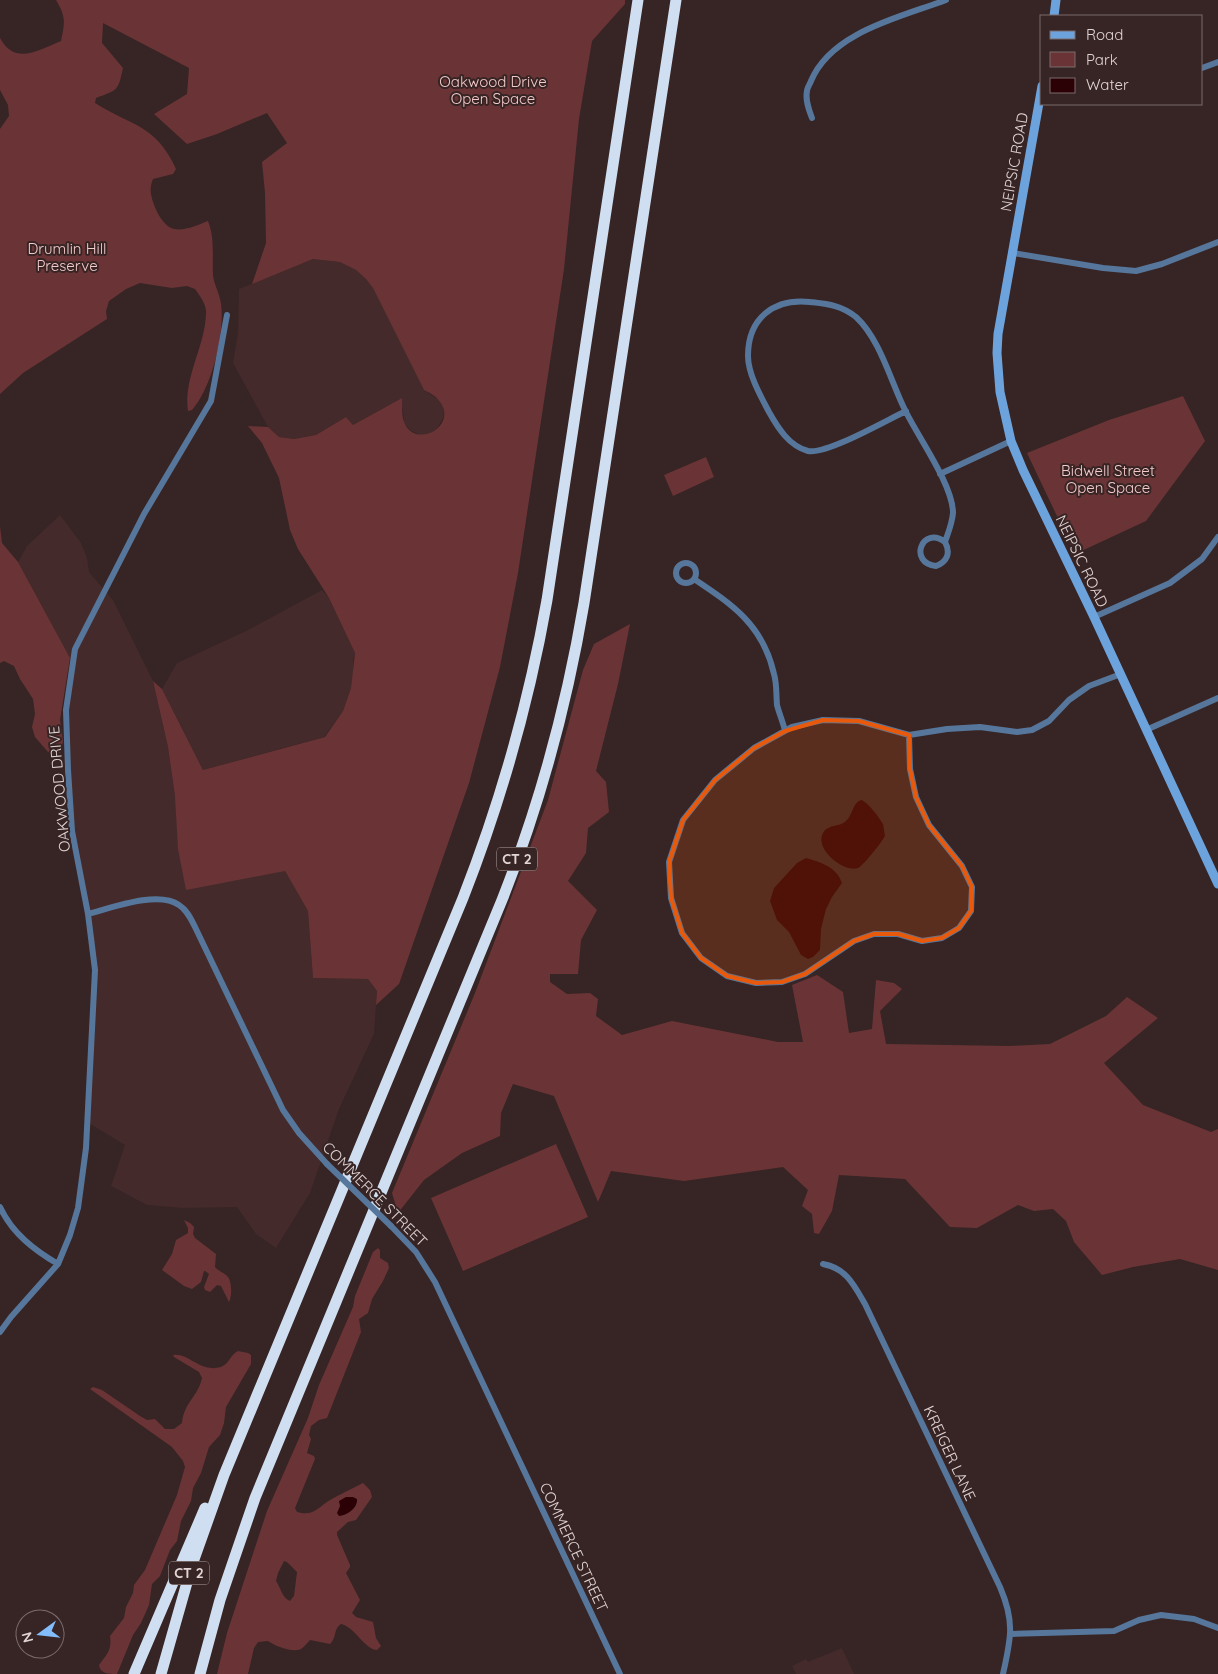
<svg xmlns="http://www.w3.org/2000/svg" width="1218" height="1674" font-family="Quicksand,sans-serif">
<style>
.built{fill:#442a2a}
.green{fill:#6a3436;fill-rule:evenodd}
.water{fill:#2b0106}
.lines{fill:none;stroke-linecap:round;stroke-linejoin:round}
.street{stroke:#56779b;stroke-width:6}
.secondary{stroke:#6da3dc;stroke-width:9}
.highway{stroke:#cfdff1;stroke-width:11}
.street-bridge{stroke:#56779b;stroke-width:6}
.marked{fill:#e8590c;fill-opacity:0.2;stroke:#e8590c;stroke-width:4;stroke-linejoin:round}
.labels{text-anchor:middle;dominant-baseline:central;stroke-width:4;stroke-linejoin:round;paint-order:stroke}
.shield{fill:#372424;stroke:#afa0a0;stroke-width:1}
.shield-label{font-size:14px;font-weight:bold;fill:#e2d5d5}
.park-label{font-size:15px;fill:#f4caca;stroke:#372424}
.street-label{font-size:15px;fill:#e2d5d5;stroke:#372424}
</style>
<rect width="100%" height="100%" fill="#372424"/>
<path class="built" d="M 313,259 L 340,262 L 356,270 L 366,279 L 373,288 L 424,390 L 439,400 L 443,407 L 444,416 L 437,429 L 427,435 L 420,435 L 410,430 L 404,423 L 402,398 L 353,425 L 346,417 L 316,435 L 294,439 L 279,437 L 268,427 L 233,363 L 238,333 L 239,289 Z
M 60,515 L 81,543 L 87,558 L 89,572 L 113,600 L 153,681 L 168,747 L 175,796 L 285,871 L 308,911 L 313,978 L 368,979 L 377,991 L 374,1034 L 339,1109 L 310,1193 L 276,1248 L 256,1234 L 237,1207 L 183,1208 L 147,1205 L 111,1186 L 125,1145 L 87,1122 L 95,970 L 72,831 L 66,710 L 73,664 L 18,562 L 27,546 Z
M 322,590 L 329,598 L 355,653 L 353,660 L 353,673 L 351,688 L 343,711 L 324,737 L 203,770 L 162,689 L 177,663 L 246,631 Z
M 842,1648 L 854,1674 L 796,1674 L 792,1666 L 806,1659 L 808,1662 Z"/>
<path class="green" d="M 56,0 L 625,0 L 625,4 L 592,41 L 579,119 L 564,269 L 518,573 L 500,667 L 469,783 L 399,984 L 376,1005 L 377,991 L 368,979 L 313,978 L 308,911 L 285,871 L 186,890 L 178,849 L 175,796 L 168,747 L 153,681 L 162,689 L 203,770 L 325,737 L 343,711 L 351,688 L 355,653 L 329,598 L 298,549 L 290,530 L 279,478 L 262,443 L 248,426 L 268,427 L 279,437 L 294,439 L 316,435 L 346,417 L 353,425 L 402,398 C 403,406 401,414 404,422 C 415,450 458,426 440,402 C 436,396 430,393 424,390 L 373,288 L 366,279 L 356,270 L 340,262 L 313,259 L 252,284 L 266,243 L 265,193 L 262,162 L 287,143 L 267,113 L 217,134 L 187,144 L 154,114 L 187,94 L 189,68 L 103,23 L 102,43 L 123,68 C 118,92 117,90 96,98 L 95,103 C 131,126 156,124 176,169 L 173,174 L 153,179 C 151,184 150,189 151,194 C 153,206 162,226 174,229 C 185,231 198,225 208,221 C 215,239 212,256 213,275 C 214,285 220,294 221,304 C 225,334 212,387 192,410 L 188,411 C 183,378 205,347 206,314 C 207,305 200,296 195,289 L 187,286 L 172,288 L 140,283 L 126,289 L 109,301 L 106,311 L 107,319 L 23,373 L 0,394 L 0,129 L 9,116 L 8,105 L 0,90 L 0,38 C 15,66 39,50 61,41 C 65,22 66,17 56,0 Z
M 1183,396 L 1205,441 L 1146,521 L 1075,554 L 1027,453 L 1109,420 Z
M 706,457 L 714,477 L 673,496 L 664,475 Z
M 0,526 L 2,543 L 18,562 L 70,658 L 60,720 L 63,741 L 61,752 L 56,755 L 48,752 L 35,737 L 32,727 L 35,714 L 33,699 L 20,679 L 14,666 L 4,661 L 0,663 Z
M 630,624 L 618,684 L 596,771 L 606,782 L 609,812 L 588,828 L 586,853 L 568,881 L 597,910 L 581,940 L 578,974 L 550,974 L 550,982 L 567,994 L 590,993 L 598,999 L 596,1016 L 622,1035 L 672,1021 L 778,1042 L 803,1042 L 792,985 L 817,975 L 843,992 L 849,1033 L 872,1029 L 876,980 L 894,983 L 902,989 L 880,1011 L 886,1044 L 1010,1046 L 1050,1044 L 1106,1016 L 1127,997 L 1158,1018 L 1104,1063 L 1143,1105 L 1211,1132 L 1218,1129 L 1218,1270 L 1180,1259 L 1133,1267 L 1102,1275 L 1074,1242 L 1066,1221 L 1053,1209 L 1034,1211 L 1018,1205 L 977,1228 L 950,1227 L 905,1179 L 839,1175 L 832,1211 L 819,1234 L 814,1233 L 812,1214 L 802,1206 L 808,1190 L 783,1167 L 684,1181 L 611,1171 L 598,1202 L 554,1096 L 513,1084 L 501,1113 L 500,1136 L 462,1153 L 424,1180 L 398,1213 L 392,1193 L 475,993 L 548,800 L 583,670 L 594,644 Z
M 556,1144 L 588,1217 L 463,1271 L 431,1198 Z
M 184,1220 L 190,1223 L 194,1227 L 193,1234 L 195,1238 L 216,1254 L 215,1267 C 218,1271 225,1273 228,1277 C 232,1282 232,1297 229,1302 L 221,1286 L 217,1285 L 210,1292 L 205,1290 L 204,1287 L 209,1274 L 205,1271 L 204,1271 L 201,1282 L 192,1289 L 184,1286 L 162,1270 L 172,1254 L 176,1240 L 188,1233 L 188,1228 Z
M 378,1248 L 380,1250 L 380,1258 L 388,1263 L 389,1268 L 383,1281 L 372,1299 L 368,1313 L 359,1319 L 361,1332 L 327,1418 L 319,1420 L 311,1426 L 309,1435 L 311,1439 L 307,1453 L 314,1456 L 315,1459 L 295,1508 L 297,1512 C 314,1517 318,1507 330,1500 C 340,1494 352,1489 363,1483 L 370,1490 L 372,1497 L 356,1520 L 348,1522 L 337,1532 L 337,1535 L 350,1565 L 350,1567 L 346,1573 L 360,1600 L 352,1613 L 356,1617 L 373,1622 L 376,1638 L 381,1646 L 377,1650 C 365,1650 355,1627 341,1624 C 333,1629 337,1638 330,1644 L 310,1640 C 307,1643 304,1647 301,1649 C 292,1653 275,1646 268,1641 L 258,1642 L 254,1648 L 248,1674 L 217,1674 L 227,1633 L 267,1511 L 308,1418 L 319,1385 L 353,1307 L 355,1296 L 373,1252 ZM 284,1561 L 287,1562 L 297,1572 L 294,1596 L 290,1601 C 282,1598 281,1588 276,1581 L 278,1573 Z
M 238,1351 L 248,1353 L 251,1355 L 251,1364 L 226,1407 L 224,1423 L 220,1435 L 209,1447 L 201,1473 L 193,1488 L 191,1501 L 181,1521 L 177,1541 L 170,1550 L 160,1576 L 152,1584 L 149,1605 L 141,1623 L 133,1635 L 117,1674 C 109,1674 100,1674 99,1665 C 107,1654 112,1650 110,1636 L 124,1618 L 126,1607 L 133,1593 L 134,1585 L 145,1570 L 177,1495 L 185,1467 L 183,1461 L 172,1447 L 90,1389 L 93,1387 L 102,1390 L 140,1416 L 147,1420 L 155,1419 L 165,1429 L 174,1429 L 182,1423 C 184,1402 198,1397 202,1378 L 199,1372 L 174,1357 L 173,1355 C 190,1353 199,1373 221,1367 C 229,1364 231,1354 238,1351 Z"/>
<path class="water" d="M 861,800 C 867,801 879,817 883,824 C 884,827 884,832 885,836 C 882,842 863,866 858,868 C 844,873 814,849 823,833 C 828,824 840,827 846,821 C 853,815 852,803 861,800 Z
M 806,858 C 820,862 837,867 842,883 L 832,897 L 826,909 L 821,929 L 820,950 L 813,957 L 808,959 L 801,955 L 789,932 L 777,920 L 770,901 L 774,888 L 797,863 Z
M 346,1497 L 353,1497 L 357,1499 C 358,1508 347,1515 339,1516 L 337,1513 L 340,1506 L 339,1501 Z"/>
<g class="lines">
<path class="street" d="M 1202,68 L 1218,62
M 812,118 C 809,110 805,100 807,91 C 807,88 810,84 811,81 C 831,32 901,17 946,0
M 1013,253 L 1103,268 L 1136,271 L 1162,264 L 1218,242
M 906,411 C 887,420 826,455 808,451 C 789,446 778,428 769,412 C 761,397 748,374 748,356 C 748,318 774,298 810,302 C 827,304 841,305 856,317 C 880,339 891,382 905,410 C 918,437 953,485 953,513 C 952,524 948,533 945,542 C 951,553 947,562 936,566 C 908,563 922,525 945,542
M 940,474 L 1011,441
M676 573a10 10 0 1 1 20 0a10 10 0 1 1-20 0Z
M 694,579 C 733,605 763,625 774,674 C 777,684 776,694 777,705 C 779,713 783,722 785,731
M 1094,617 L 1170,583 L 1202,559 L 1218,537
M 1146,730 L 1218,698
M 909,735 L 910,769 L 916,797 L 929,825 L 962,866 L 972,887 L 971,911 L 959,928 L 942,938 L 922,941 L 898,934 L 874,934 L 854,941 L 805,974 L 782,982 L 756,983 L 727,976 L 701,958 L 682,933 L 671,898 L 669,862 L 683,820 L 715,780 L 754,748 L 792,727 L 823,720 L 859,721 L 909,735 L 947,729 L 980,727 L 1017,732 L 1032,730 L 1049,721 L 1069,700 L 1089,686 L 1121,674
M 88,914 C 111,908 158,890 179,905 C 187,910 191,919 195,927 L 283,1110 L 299,1133 L 327,1164
M 0,1207 C 12,1233 34,1250 58,1264
M 391,1226 L 416,1252 L 435,1282 L 620,1674
M 823,1264 C 846,1268 854,1285 865,1304 L 1000,1587 C 1015,1622 1011,1638 1003,1674
M 0,1332 L 11,1317 L 58,1264 L 70,1235 L 78,1208 L 86,1148 L 95,970 L 88,914 L 72,831 L 68,770 L 66,710 L 75,649 L 144,514 L 211,401 L 227,315
M 1011,1634 L 1114,1631 L 1139,1620 L 1161,1615 L 1194,1619 L 1218,1628"/>
<path class="secondary" d="M 1054,16 L 1056,0
M 1042,86 L 998,334 L 997,353 L 1000,392 L 1011,441 L 1023,470 L 1094,617 L 1218,884"/>
<path class="highway" d="M 134,1674 L 205,1508
M 161,1674 L 192,1565 L 224,1475 L 463,898 C 501,801 529,702 547,600 L 638,0
M 200,1674 L 220,1600 L 255,1498 L 502,900 C 540,804 567,704 584,603 L 676,0"/>
<path class="street-bridge" d="M 327,1164 L 391,1226"/>
</g>
<path class="marked" d="M 823,720 L 859,721 L 909,735 L 910,769 L 916,797 L 929,825 L 962,866 L 972,887 L 971,911 L 959,928 L 942,938 L 922,941 L 898,934 L 874,934 L 854,941 L 805,974 L 782,982 L 756,983 L 727,976 L 701,958 L 682,933 L 671,898 L 669,862 L 683,820 L 715,780 L 754,748 L 785,731 Z"/>
<g class="labels">
<g class="shield">
<rect x="497" y="847.5" width="40" height="23" rx="4"/>
<rect x="169" y="1561.5" width="40" height="23" rx="4"/>
</g>
<g class="shield-label">
<text x="517" y="859">CT 2</text>
<text x="189" y="1573">CT 2</text>
</g>
<g class="park-label">
<text x="493" y="81">Oakwood Drive<tspan x="493" dy="17">Open Space</tspan></text>
<text x="67" y="248">Drumlin Hill<tspan x="67" dy="17">Preserve</tspan></text>
<text x="1108" y="470">Bidwell Street<tspan x="1108" dy="17">Open Space</tspan></text>
</g>
<g class="street-label">
<text transform="translate(1014 162) rotate(-80)">NEIPSIC ROAD</text>
<text transform="translate(1082 561) rotate(64)">NEIPSIC ROAD</text>
<text transform="translate(59 789) rotate(-95)">OAKWOOD DRIVE</text>
<text transform="translate(375 1194) rotate(45)">COMMERCE STREET</text>
<text transform="translate(950 1453) rotate(65)">KREIGER LANE</text>
<text transform="translate(574 1547) rotate(65)">COMMERCE STREET</text>
</g>
</g>
<rect x="1040" y="15" width="162" height="90" fill="#372424" stroke="#7b6b6b"/>
<rect x="1050" y="31" width="25" height="8" fill="#6da3dc" stroke="#7b6b6b"/>
<text x="1086" y="40" font-size="15" fill="#e2d5d5">Road</text>
<rect x="1050" y="52" width="25" height="15" fill="#6a3436" stroke="#7b6b6b"/>
<text x="1086" y="65" font-size="15" fill="#e2d5d5">Park</text>
<rect x="1050" y="78" width="25" height="15" fill="#2b0106" stroke="#7b6b6b"/>
<text x="1086" y="90" font-size="15" fill="#e2d5d5">Water</text>
<g transform="translate(40 1634) rotate(255)"><circle r="24" fill="#372424" stroke="#7b6b6b"/>
<path d="M0-4L9 19L0 12L-9 19Z" fill="#82bcfa"/>
<text y="-8" font-size="14" font-weight="bold" text-anchor="middle" fill="#e2d5d5">N</text>
</g>
</svg>
